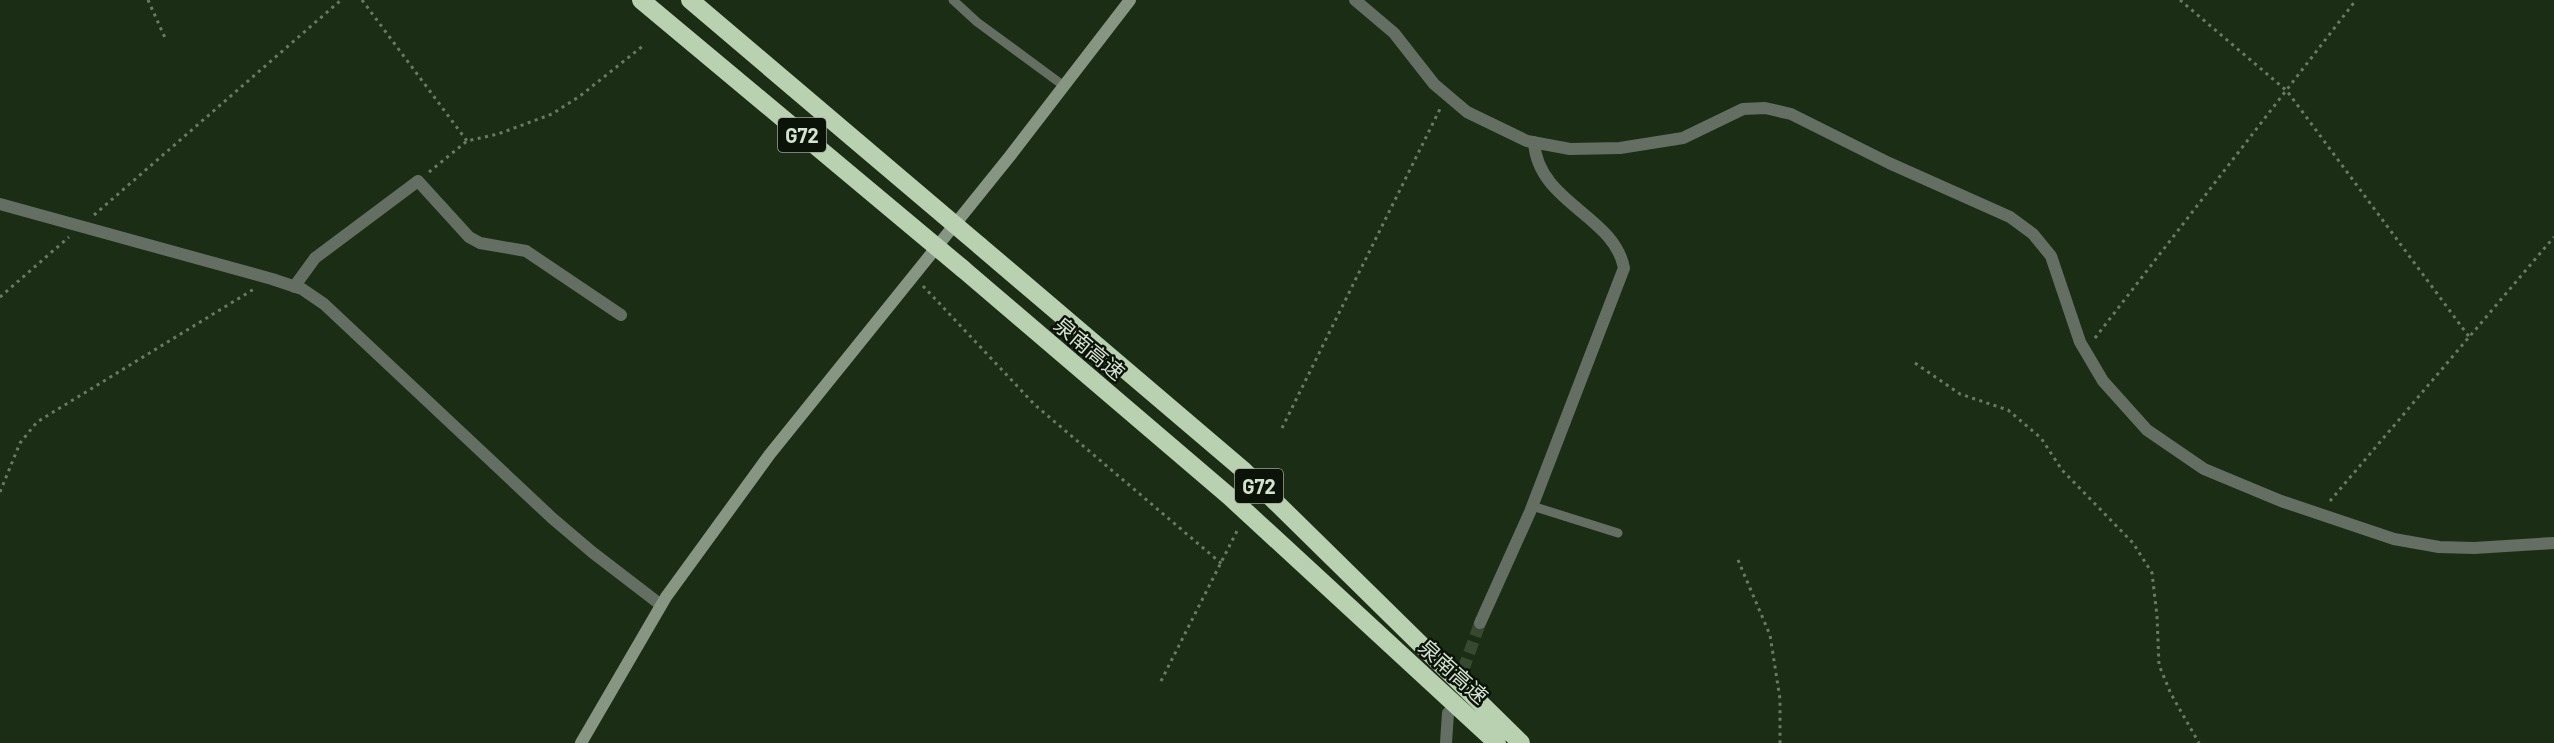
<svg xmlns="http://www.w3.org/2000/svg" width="2554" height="743" font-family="Barlow,'Noto Sans SC',sans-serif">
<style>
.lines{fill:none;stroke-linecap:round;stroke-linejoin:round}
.street-tunnel{stroke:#374931;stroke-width:12;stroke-dasharray:12 6;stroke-linecap:butt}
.path{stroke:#6a7a65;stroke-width:3;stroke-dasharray:3 4.5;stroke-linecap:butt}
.lane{stroke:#656e62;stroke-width:9}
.street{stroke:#656e62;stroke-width:12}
.secondary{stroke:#879682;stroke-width:12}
.highway{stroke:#b9d1b1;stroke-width:18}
.highway-bridge{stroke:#b9d1b1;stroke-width:18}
.labels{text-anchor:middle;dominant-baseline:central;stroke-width:5;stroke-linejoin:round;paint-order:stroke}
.shield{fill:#0b1308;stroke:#98a395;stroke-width:1.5}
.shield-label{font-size:20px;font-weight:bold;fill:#d5e1d1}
.street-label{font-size:21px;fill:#d5e1d1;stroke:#0b1308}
</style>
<rect width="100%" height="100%" fill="#1b2e15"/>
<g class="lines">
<path class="street-tunnel" d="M 1457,687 L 1480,623"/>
<path class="path" d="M 148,0 L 166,40
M 362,0 L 467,141
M 2180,0 L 2287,91 L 2470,338
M 429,172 L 467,141 L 498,134 L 552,114 L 580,96 L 644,45
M 94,215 L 341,0
M 923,286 L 1035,405 L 1222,564
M 0,297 L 69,237
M 2095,338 L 2356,0
M 1915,363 L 1960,394 L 2008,410 L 2041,438 L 2062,470 L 2133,543 L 2152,573 L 2157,616 L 2159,665 L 2171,694 L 2199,743
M 1282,428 L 1441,107
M 0,492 L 20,443 L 37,422 L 254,289
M 2330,501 L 2554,237
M 1738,560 L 1770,635 L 1780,699 L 1780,743
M 1161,681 L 1238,529"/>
<path class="lane" d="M 953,0 L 977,22 L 1064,86
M 1532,506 L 1618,533"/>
<path class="street" d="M 1355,0 L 1394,33 L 1434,84 L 1467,112 L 1527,141 L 1570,149 L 1620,148 L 1683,138 L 1743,109 L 1765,108 L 1791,114 L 1889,163 L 2010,217 L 2033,234 L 2051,256 L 2080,342 L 2103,381 L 2147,430 L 2204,469 L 2281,501 L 2394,539 L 2439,547 L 2474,548 L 2554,543
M 0,204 L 272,279 L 302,289 L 324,304 L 552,518 L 592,552 L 661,605
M 294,287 L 315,258 L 418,181 L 469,237 L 480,243 L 526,251 L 621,315
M 1480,623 L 1530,512 L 1624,268 C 1614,215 1538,203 1534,142
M 1446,743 L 1448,713"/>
<path class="secondary" d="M 581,743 L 666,597 L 770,454 L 1010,156 L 1130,0"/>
<path class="highway" d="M 980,246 L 1242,469 L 1521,743
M 963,269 L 1230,497 L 1497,743"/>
<path class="highway-bridge" d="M 641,0 L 963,269
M 690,0 L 980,246"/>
</g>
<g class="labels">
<g class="shield">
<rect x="778" y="118" width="48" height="34" rx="4.5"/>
<rect x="1235" y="469" width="48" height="34" rx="4.5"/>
</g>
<g class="shield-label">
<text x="802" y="135">G72</text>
<text x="1259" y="486">G72</text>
</g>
<g class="street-label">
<text transform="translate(1090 348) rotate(40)">泉南高速</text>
<text transform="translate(1454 671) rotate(42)">泉南高速</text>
</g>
</g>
</svg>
